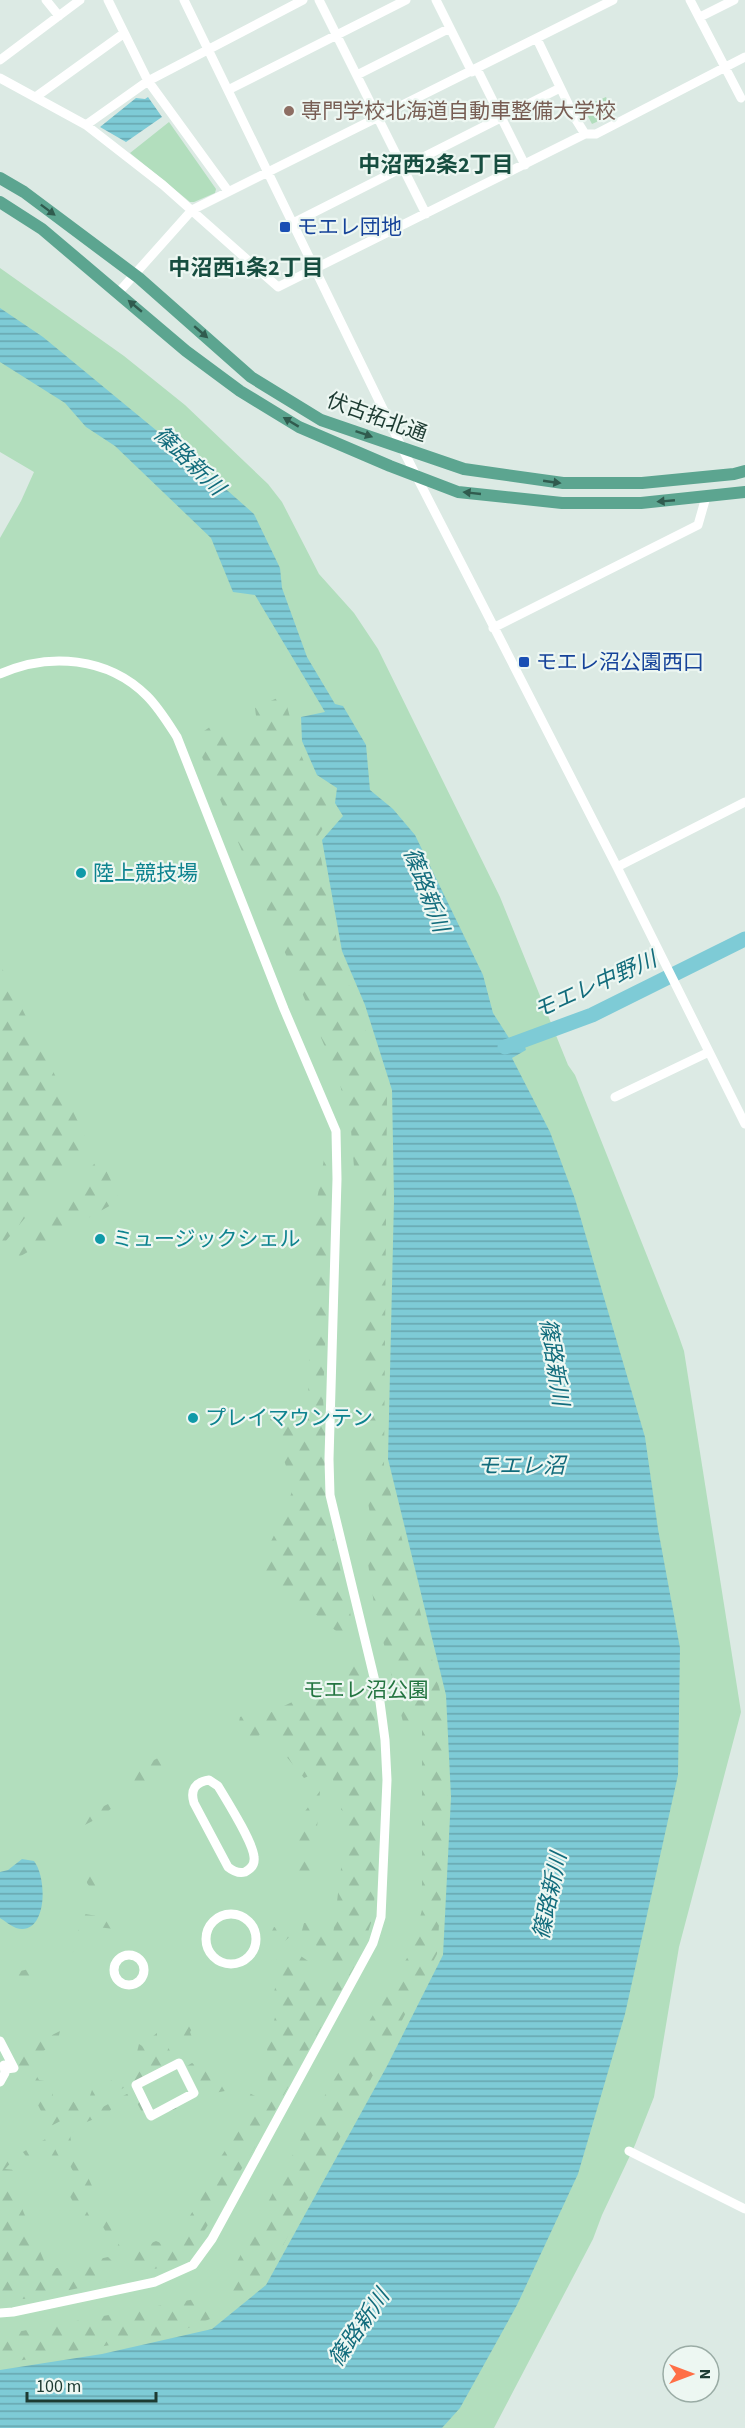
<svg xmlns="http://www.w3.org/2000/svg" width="745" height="2428" font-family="'Source Sans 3','Noto Sans JP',sans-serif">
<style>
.green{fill:#b2debd}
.forest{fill:url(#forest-firs)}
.water{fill:url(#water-rules)}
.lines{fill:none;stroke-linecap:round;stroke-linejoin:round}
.river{stroke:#7ecbd6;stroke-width:15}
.minor{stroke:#fff;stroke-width:9}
.major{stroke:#5ca590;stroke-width:12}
.oneway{fill:#305b4e}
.education-dot{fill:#8d6e63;stroke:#edf7f2;stroke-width:2}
.transit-dot{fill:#1a4fb4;stroke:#edf7f2;stroke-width:2}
.culture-dot{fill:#0f9aa8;stroke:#edf7f2;stroke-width:2}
.labels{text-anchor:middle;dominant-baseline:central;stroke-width:4.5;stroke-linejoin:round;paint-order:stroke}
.education-label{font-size:21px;fill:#785e54;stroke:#edf7f2;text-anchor:start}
.transit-label{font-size:21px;fill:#164399;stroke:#edf7f2;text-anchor:start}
.street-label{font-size:21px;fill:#1d3b32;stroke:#edf7f2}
.culture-label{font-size:21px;fill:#0d838f;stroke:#edf7f2;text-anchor:start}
.park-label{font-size:21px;fill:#247541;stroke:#edf7f2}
.neighbourhood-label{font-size:22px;font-weight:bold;fill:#174e40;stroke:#edf7f2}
.water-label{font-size:22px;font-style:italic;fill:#126c7c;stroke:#edf7f2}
</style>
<defs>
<pattern id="forest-firs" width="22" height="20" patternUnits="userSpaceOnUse" patternTransform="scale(1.5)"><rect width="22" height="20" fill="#b2debd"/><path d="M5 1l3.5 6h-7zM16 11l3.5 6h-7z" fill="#99bfa3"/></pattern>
<pattern id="water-rules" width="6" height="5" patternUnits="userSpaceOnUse" patternTransform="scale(1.5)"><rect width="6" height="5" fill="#7ecbd6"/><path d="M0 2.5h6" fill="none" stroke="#67a6ae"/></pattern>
</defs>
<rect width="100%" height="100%" fill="#dceae4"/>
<path class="green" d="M 606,97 L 614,114 L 592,124 L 583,107 Z
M 169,122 L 216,189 L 215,193 L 194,202 L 190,202 L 130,153 Z
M 0,268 L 124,356 L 185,405 L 268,484 L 282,502 L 319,574 L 354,613 L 378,649 L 500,897 L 568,1065 L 575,1075 L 677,1331 L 684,1351 L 741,1712 L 679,1947 L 654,2097 L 635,2145 L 602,2215 L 593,2239 L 494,2428 L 0,2428 L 0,538 L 21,501 L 34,472 L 0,452 Z"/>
<path class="forest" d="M 284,695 L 298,747 L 312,782 L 335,811 L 317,837 L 341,963 L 387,1090 L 384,1467 L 441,1695 L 448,1796 L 437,1954 L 263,2283 L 236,2304 L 226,2283 L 315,2112 L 410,1953 L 422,1910 L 422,1721 L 403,1722 L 374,1604 L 365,1543 L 372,1527 L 361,1458 L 363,1184 L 354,1167 L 351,1130 L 339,1080 L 194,738 L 217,722 L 227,745 L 258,731 L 255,708 Z
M 0,964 L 88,1142 L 0,1248 Z
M 100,1157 L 120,1200 L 10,1262 Z
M 324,1159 L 332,1163 L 323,1399 L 330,1487 L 326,1506 L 354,1630 L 341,1635 L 264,1573 L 262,1560 L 280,1523 L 301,1468 L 287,1469 L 270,1419 L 308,1399 L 314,1217 Z
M 359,1655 L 364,1656 L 381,1756 L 377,1876 L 372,1920 L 360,1956 L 338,1996 L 260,2138 L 191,2253 L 175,2264 L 129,2275 L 53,2134 L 136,2089 L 151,2118 L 193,2097 L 194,2102 L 146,2120 L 134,2097 L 118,2102 L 107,2114 L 79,2125 L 70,2135 L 74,2159 L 81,2162 L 121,2249 L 128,2253 L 156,2241 L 163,2244 L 171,2241 L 180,2232 L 218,2170 L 216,2164 L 253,2109 L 225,2091 L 203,2095 L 187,2066 L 192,2063 L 259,2098 L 268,2096 L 267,2043 L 278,2008 L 273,1995 L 280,1972 L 274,1948 L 259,1952 L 261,1943 L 268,1939 L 274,1927 L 287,1928 L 293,1934 L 279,1946 L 292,1950 L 311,1963 L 317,1990 L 330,1977 L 322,1950 L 301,1934 L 304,1923 L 316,1922 L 328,1944 L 332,1943 L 347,1819 L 341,1809 L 344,1803 L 336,1798 L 331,1767 L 304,1778 L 267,1733 L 260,1734 L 255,1741 L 231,1729 L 231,1725 L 238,1726 L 240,1717 L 250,1713 L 263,1716 L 336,1681 L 339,1673 L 350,1667 Z
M 170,1752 L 167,1769 L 147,1779 L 145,1787 L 134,1781 L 136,1769 Z
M 320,1791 L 313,1877 L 296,1885 L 299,1824 L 303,1814 Z
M 110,1803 L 114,1806 L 104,1815 L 79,1828 L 63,1827 L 67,1822 L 92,1808 L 96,1810 Z
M 85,1857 L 100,1861 L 98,1868 L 103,1873 L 99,1886 L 91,1889 L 87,1883 Z
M 85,1914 L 116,1919 L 115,1929 L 96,1927 C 92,1935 86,1939 80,1945 C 54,1971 37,1978 0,1980 L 0,1971 C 26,1976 62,1959 75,1936 C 79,1930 82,1922 85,1914 Z
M 196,2015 L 201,2015 L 190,2032 L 196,2048 L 184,2056 L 168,2030 Z
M 60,2031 L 56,2048 L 48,2048 L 28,2061 L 39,2080 L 50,2082 L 54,2100 L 63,2103 L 69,2097 L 75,2103 L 86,2107 L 92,2090 L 151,2061 L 137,2052 L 139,2044 L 150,2051 L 147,2041 L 157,2033 L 157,2042 L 168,2047 L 175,2061 L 49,2127 L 13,2055 Z
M 49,2137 L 105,2247 L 98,2249 L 47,2153 L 42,2150 L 27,2158 L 23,2152 Z
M 15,2154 L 17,2156 L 5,2169 L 15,2170 L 10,2180 L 48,2270 L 108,2257 L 112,2261 L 110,2267 L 120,2279 L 33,2298 L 0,2301 L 0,2163 Z
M 206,2294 L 222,2314 L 174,2334 L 0,2364 L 0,2335 L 190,2300 Z"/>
<path class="water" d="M 148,97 L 162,117 L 126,142 L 100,127 L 136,98 L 145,99 Z
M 0,308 L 43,337 L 202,468 L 254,514 L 280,568 L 282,588 L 307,657 L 335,704 L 343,706 L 366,745 L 370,790 L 393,809 L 415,835 L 483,975 L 493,1013 L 509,1038 L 521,1034 L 526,1050 L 512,1058 L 550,1132 L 575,1199 L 645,1437 L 658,1529 L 680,1648 L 678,1775 L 625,2014 L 578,2174 L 517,2305 L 460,2408 L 442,2428 L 0,2428 L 0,2370 L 102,2354 L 212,2329 L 266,2285 L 387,2066 L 443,1955 L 451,1797 L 446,1695 L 388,1459 L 394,1199 L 392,1090 L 365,1005 L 342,951 L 322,840 L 343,816 L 335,803 L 337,788 L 317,775 L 302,741 L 301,717 L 325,712 L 255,595 L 233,592 L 211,538 L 115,446 L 86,427 L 65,403 L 0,362 Z
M 22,1859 L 34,1861 C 48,1879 47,1937 16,1928 C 11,1926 5,1921 0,1918 L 0,1872 L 8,1870 Z"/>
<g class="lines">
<path class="river" d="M 505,1047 L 592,1015 L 745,939"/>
<path class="minor" d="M 46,0 L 59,16
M 108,0 L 148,81 L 228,191
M 184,0 L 402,448 L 617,867 L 745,1124
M 319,0 L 426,214
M 436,0 L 472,72
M 690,0 L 741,98
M 700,17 L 734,0
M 537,39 L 575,118 L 585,134 L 596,134 L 745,57
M 0,60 L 80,0
M 477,69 L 525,165
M 357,75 L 450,28
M 0,78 L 86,125 L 163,185 L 278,287 L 585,134
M 228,90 L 406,0
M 37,96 L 123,34
M 86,125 L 148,81 L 303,0
M 293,223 L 560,88
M 118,293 L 192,210 L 613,0
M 493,628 L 698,525 L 706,497
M 0,674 C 49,652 108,657 147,696 C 159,708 168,723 177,737 L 284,1009 L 336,1131 L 337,1179 L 329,1459 L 330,1495 L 380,1702 L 385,1740 L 387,1780 L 381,1917 L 373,1943 L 212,2239 L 193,2265 L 155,2282 L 13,2312 L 0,2313
M 617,867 L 745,802
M 615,1097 L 709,1052
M 209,1780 L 218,1786 C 227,1801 253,1842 254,1857 C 255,1864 251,1869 245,1872 C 238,1874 233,1871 228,1867 L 194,1803 C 190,1790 195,1782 209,1780 Z
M206 1939a25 25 0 1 1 50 0a25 25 0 1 1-50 0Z
M114 1970a15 15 0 1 1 30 0a15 15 0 1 1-30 0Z
M 0,2041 L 14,2068 L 6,2069 L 4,2065 L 5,2073 L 0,2082
M 179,2063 L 194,2093 L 151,2116 L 136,2085 Z
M 629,2151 L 745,2209"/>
<path class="major" d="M 0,178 L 24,192 L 139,278 L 251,377 L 321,420 L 464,469 L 563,483 L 642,483 L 734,474 L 745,471
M 0,202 L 42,229 L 186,351 L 240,391 L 299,427 L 390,466 L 458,492 L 562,503 L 641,503 L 745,492"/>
</g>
<defs><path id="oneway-solid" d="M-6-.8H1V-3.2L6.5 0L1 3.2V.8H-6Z" transform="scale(1.5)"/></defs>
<g class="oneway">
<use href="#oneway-solid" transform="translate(48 210) rotate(37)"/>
<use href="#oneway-solid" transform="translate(135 306) rotate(-140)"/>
<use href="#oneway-solid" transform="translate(201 332) rotate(41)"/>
<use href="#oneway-solid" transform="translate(291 422) rotate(-149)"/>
<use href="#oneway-solid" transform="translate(364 434) rotate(19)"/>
<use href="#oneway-solid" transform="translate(552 482) rotate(8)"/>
<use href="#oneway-solid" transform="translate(472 493) rotate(-174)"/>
<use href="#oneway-solid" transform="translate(666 501) rotate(175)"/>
</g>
<circle class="education-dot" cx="289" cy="111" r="6"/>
<g class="transit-dot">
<rect x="279" y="221" width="12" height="12" rx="3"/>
<rect x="518" y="656" width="12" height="12" rx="3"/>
</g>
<g class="culture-dot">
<circle cx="81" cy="873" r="6"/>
<circle cx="100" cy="1239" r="6"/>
<circle cx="193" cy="1418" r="6"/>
</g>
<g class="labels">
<g class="education-label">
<text x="301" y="111">専門学校北海道自動車整備大学校</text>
</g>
<g class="transit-label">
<text x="297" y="227">モエレ団地</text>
<text x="536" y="662">モエレ沼公園西口</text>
</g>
<g class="street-label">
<text transform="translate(377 417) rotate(20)">伏古拓北通</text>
</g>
<g class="culture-label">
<text x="93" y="873">陸上競技場</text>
<text x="112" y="1239">ミュージックシェル</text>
<text x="205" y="1418">プレイマウンテン</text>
</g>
<g class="park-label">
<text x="366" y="1690">モエレ沼公園</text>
</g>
<g class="neighbourhood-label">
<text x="436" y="165">中沼西2条2丁目</text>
<text x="246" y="268">中沼西1条2丁目</text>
</g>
<g class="water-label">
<text transform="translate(189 461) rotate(44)">篠路新川</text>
<text transform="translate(426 890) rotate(69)">篠路新川</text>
<text transform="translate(595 985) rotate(-24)">モエレ中野川</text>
<text transform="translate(554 1362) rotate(81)">篠路新川</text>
<text x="521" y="1466">モエレ沼</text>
<text transform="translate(550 1896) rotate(-78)">篠路新川</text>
<text transform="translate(359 2328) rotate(-55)">篠路新川</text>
</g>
</g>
<g transform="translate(691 2374) rotate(90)"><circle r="28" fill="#edf7f2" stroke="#9aaca5" stroke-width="1.5"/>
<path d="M0-4.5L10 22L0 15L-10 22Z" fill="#ff6f46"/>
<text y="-9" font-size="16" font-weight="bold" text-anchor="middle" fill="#1d3b32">N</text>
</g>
<path d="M27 2392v9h129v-9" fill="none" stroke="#1d3b32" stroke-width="3"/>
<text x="36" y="2392" font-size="18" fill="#1d3b32" stroke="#edf7f2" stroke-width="4.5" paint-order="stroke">100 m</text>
</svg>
